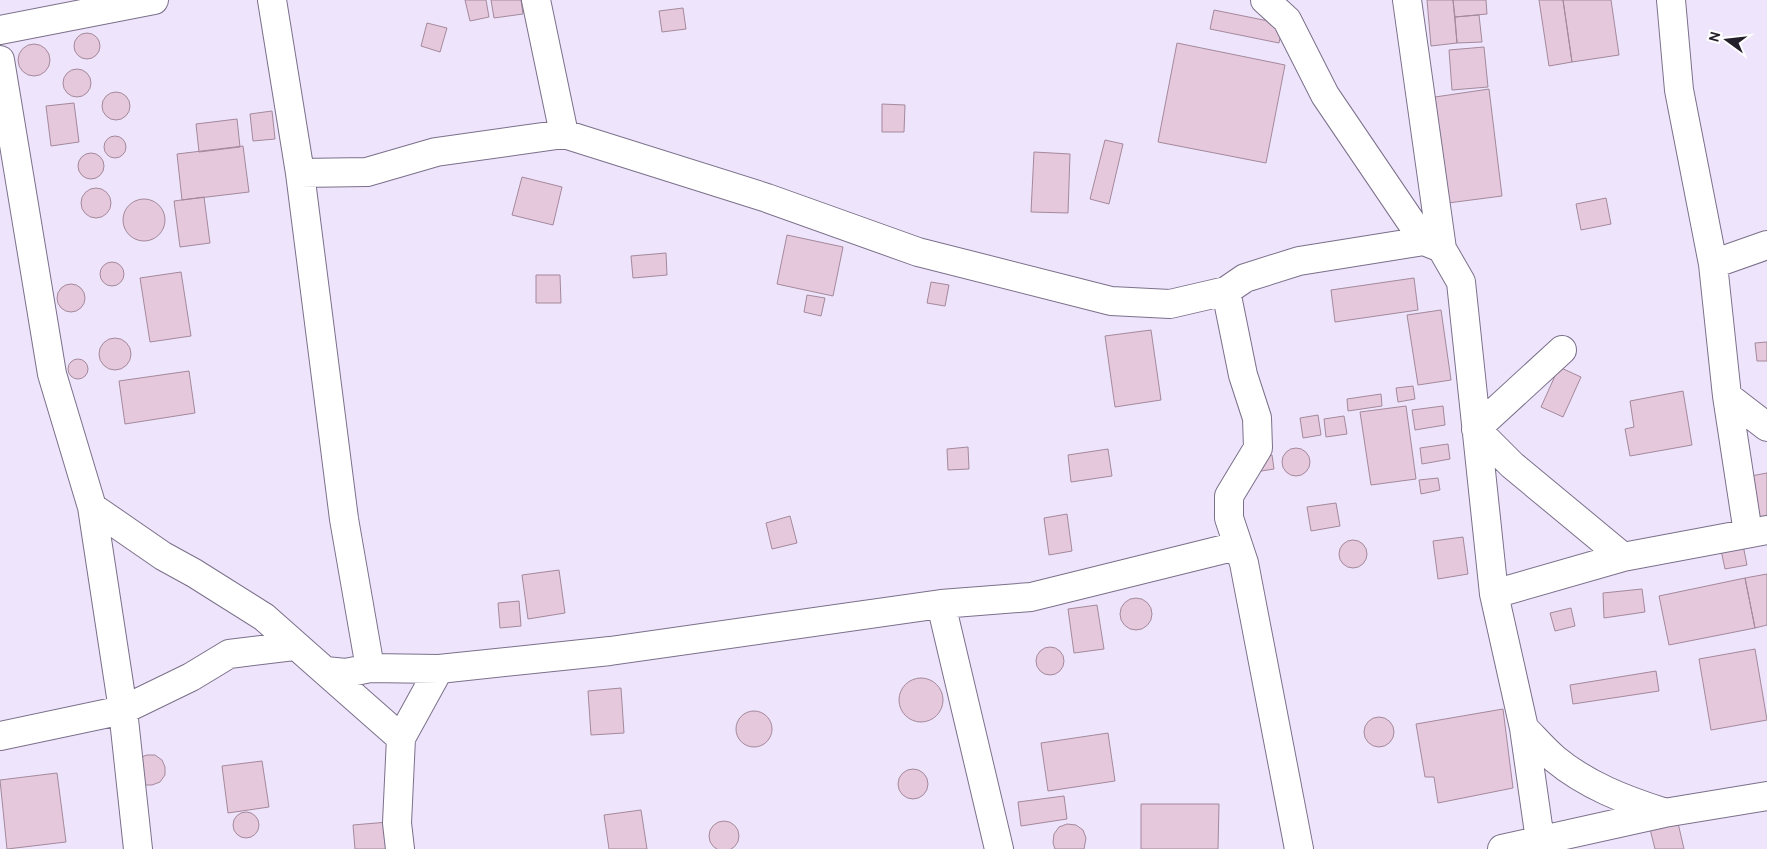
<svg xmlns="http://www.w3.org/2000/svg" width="1767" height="849" viewBox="0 0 1767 849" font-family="Cabin,sans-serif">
<rect width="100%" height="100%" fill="#eee4fc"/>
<path fill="#e5c8dc" stroke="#a4899c" d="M 465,0 L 486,0 L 489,17 L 470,21 Z
M 491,0 L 521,0 L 523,14 L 494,18 Z
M 1427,0 L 1453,0 L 1457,43 L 1431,46 Z
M 1453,0 L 1486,0 L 1487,14 L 1455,17 Z
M 1539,0 L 1563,0 L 1572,62 L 1549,66 Z
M 1563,0 L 1611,0 L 1619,55 L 1572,62 Z
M 683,8 L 686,29 L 662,32 L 659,11 Z
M 1214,10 L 1283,24 L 1279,43 L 1210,29 Z
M 1479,15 L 1482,42 L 1457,43 L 1455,17 Z
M 427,23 L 447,28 L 440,52 L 421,46 Z
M74 46a13 13 0 1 1 26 0a13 13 0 1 1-26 0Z
M 1177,43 L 1285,65 L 1266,163 L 1158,142 Z
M18 60a16 16 0 1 1 32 0a16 16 0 1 1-32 0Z
M 1484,47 L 1488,87 L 1452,90 L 1449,50 Z
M63 83a14 14 0 1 1 28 0a14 14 0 1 1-28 0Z
M 1489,89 L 1502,196 L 1448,203 L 1435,97 Z
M102 106a14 14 0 1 1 28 0a14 14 0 1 1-28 0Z
M 74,103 L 79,142 L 51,146 L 46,106 Z
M 882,104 L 905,105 L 904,132 L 882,132 Z
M 272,111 L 275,139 L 253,141 L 250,114 Z
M 237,119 L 240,147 L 199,152 L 196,124 Z
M104 147a11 11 0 1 1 22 0a11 11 0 1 1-22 0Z
M 1105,140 L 1123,144 L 1109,204 L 1090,199 Z
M 243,146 L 249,192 L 182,200 L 177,154 Z
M 1034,152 L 1070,154 L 1068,213 L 1031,212 Z
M78 166a13 13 0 1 1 26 0a13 13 0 1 1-26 0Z
M 522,177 L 562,187 L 553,225 L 512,215 Z
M81 203a15 15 0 1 1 30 0a15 15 0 1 1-30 0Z
M 204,197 L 210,243 L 180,247 L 174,201 Z
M 1606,198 L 1611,224 L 1581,230 L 1576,204 Z
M123 220a21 21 0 1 1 42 0a21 21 0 1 1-42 0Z
M 787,235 L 843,247 L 833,296 L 777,284 Z
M 666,253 L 667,275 L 633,278 L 631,256 Z
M100 274a12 12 0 1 1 24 0a12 12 0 1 1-24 0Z
M 181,272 L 191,336 L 150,342 L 140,278 Z
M 536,275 L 560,275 L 561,303 L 536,303 Z
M 1414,278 L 1418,310 L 1335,322 L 1331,290 Z
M 931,282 L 949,285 L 945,306 L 927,303 Z
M57 298a14 14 0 1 1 28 0a14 14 0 1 1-28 0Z
M 807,295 L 825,298 L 821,316 L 804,312 Z
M 1441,310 L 1451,380 L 1418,385 L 1407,315 Z
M 1151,330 L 1161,400 L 1115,407 L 1105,336 Z
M99 354a16 16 0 1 1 32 0a16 16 0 1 1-32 0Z
M 1767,342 L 1767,361 L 1757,361 L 1755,343 Z
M68 369a10 10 0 1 1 20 0a10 10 0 1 1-20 0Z
M 1559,367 L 1581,377 L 1563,417 L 1541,407 Z
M 189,371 L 195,413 L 125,424 L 119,381 Z
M 1413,386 L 1415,399 L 1398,402 L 1396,388 Z
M 1683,391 L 1692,445 L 1630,456 L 1625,429 L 1634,427 L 1630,401 Z
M 1381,394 L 1382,406 L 1348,411 L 1347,399 Z
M 1406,406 L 1416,479 L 1371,485 L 1360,412 Z
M 1443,406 L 1445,425 L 1415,430 L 1412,410 Z
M 1318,415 L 1321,435 L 1303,438 L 1300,418 Z
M 1344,416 L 1347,434 L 1326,437 L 1324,419 Z
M 1448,444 L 1450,459 L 1422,464 L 1420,448 Z
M 968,447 L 969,469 L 948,470 L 947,449 Z
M1282 462a14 14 0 1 1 28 0a14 14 0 1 1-28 0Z
M 1108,449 L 1112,476 L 1071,482 L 1068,455 Z
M 1272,455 L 1274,469 L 1255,472 L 1253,459 Z
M 1767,473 L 1767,518 L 1759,520 L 1751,476 Z
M 1438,478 L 1440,490 L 1421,494 L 1419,480 Z
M 1336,503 L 1340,526 L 1311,531 L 1307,507 Z
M 1067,514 L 1072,551 L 1049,555 L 1044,518 Z
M 790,516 L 797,543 L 772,549 L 766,523 Z
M 1463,537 L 1468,574 L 1438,579 L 1433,541 Z
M1339 554a14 14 0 1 1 28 0a14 14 0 1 1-28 0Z
M 1743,545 L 1747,565 L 1725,569 L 1721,550 Z
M 559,570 L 565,613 L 528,619 L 522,575 Z
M 1767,574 L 1767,625 L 1755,628 L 1745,578 Z
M 1745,578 L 1755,628 L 1669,645 L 1659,596 Z
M 1642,589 L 1645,612 L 1604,618 L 1603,593 Z
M1120 614a16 16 0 1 1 32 0a16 16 0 1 1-32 0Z
M 519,601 L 521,626 L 500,628 L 498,603 Z
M 1097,605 L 1104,649 L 1074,653 L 1068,609 Z
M 1571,608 L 1575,626 L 1555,631 L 1550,613 Z
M1036 661a14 14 0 1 1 28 0a14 14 0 1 1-28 0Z
M 1755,649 L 1767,720 L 1711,730 L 1699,659 Z
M 1656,671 L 1659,691 L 1573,704 L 1570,685 Z
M899 700a22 22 0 1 1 44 0a22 22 0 1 1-44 0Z
M 621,688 L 624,733 L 591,735 L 588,691 Z
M 1503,709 L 1513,788 L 1438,803 L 1434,777 L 1425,777 L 1416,724 Z
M736 729a18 18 0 1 1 36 0a18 18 0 1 1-36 0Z
M1364 732a15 15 0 1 1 30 0a15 15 0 1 1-30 0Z
M 1108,733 L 1115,781 L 1048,791 L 1041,743 Z
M 147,755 L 155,755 L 162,760 L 165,767 L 165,775 L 160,782 L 152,785 L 145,785 L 139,758 Z
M 262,761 L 269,807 L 228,813 L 222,766 Z
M898 784a15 15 0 1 1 30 0a15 15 0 1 1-30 0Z
M 57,773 L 66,842 L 7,849 L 0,780 Z
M 1064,796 L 1067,819 L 1021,826 L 1018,802 Z
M 1141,804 L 1219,804 L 1218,849 L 1141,849 Z
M 641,810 L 647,849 L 609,849 L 604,815 Z
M233 825a13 13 0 1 1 26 0a13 13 0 1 1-26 0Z
M709 836a15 15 0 1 1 30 0a15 15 0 1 1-30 0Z
M 388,822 L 390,849 L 355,849 L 353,825 Z
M 1678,823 L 1684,849 L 1655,849 L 1650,829 Z
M 1067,824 L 1076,825 L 1083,830 L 1086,838 L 1084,849 L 1055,849 L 1053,843 L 1054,834 L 1059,827 Z"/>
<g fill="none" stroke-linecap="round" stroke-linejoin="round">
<defs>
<path id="minor" d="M 272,0 L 300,173 L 344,519 L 370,668
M 536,0 L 564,134
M 1265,0 L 1287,20 L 1325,95 L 1424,241 L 1439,247
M 1407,0 L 1442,249 L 1461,282 L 1494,594 L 1524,728 L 1540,840
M 1671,0 L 1679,90 L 1713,264
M 0,30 L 154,0
M 0,60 L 52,374 L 92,507 L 123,710 L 138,849
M 300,173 L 367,172 L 436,152 L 564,134 L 767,198 L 918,252 L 1111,301 L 1170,304 L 1226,291 L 1245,278 L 1299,261 L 1424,241
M 1226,291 L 1243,375 L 1257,418 L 1258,448 L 1229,496 L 1229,518 L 1244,563 L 1299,849
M 1562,350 L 1476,429 L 1512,465 L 1623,557
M 1727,396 L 1767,427
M 92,507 L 163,556 L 194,573 L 264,617 L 325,671 L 346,673 L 370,668 L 439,669 L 610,651 L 941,604
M 1748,533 L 1727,396 L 1713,264 L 1767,245
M 1494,594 L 1623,557 L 1767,530
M 325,671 L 401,738
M 1524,728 C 1534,738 1544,750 1555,759 C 1586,785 1625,800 1663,812
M 0,736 L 123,710 L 191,677 L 229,654 L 294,646
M 400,849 L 397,823 L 401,738 L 439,669
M 999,849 L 941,604 L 1031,597 L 1237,546
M 1502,849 L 1664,813 L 1767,796"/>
</defs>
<use href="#minor" stroke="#7b708a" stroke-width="30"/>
<use href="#minor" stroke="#fff" stroke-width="28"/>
</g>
<g transform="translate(1727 40) rotate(285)" stroke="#ffffff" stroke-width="4" paint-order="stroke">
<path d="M0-4L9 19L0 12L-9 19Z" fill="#231f2a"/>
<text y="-8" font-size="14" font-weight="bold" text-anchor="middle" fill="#231f2a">N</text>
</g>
</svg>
